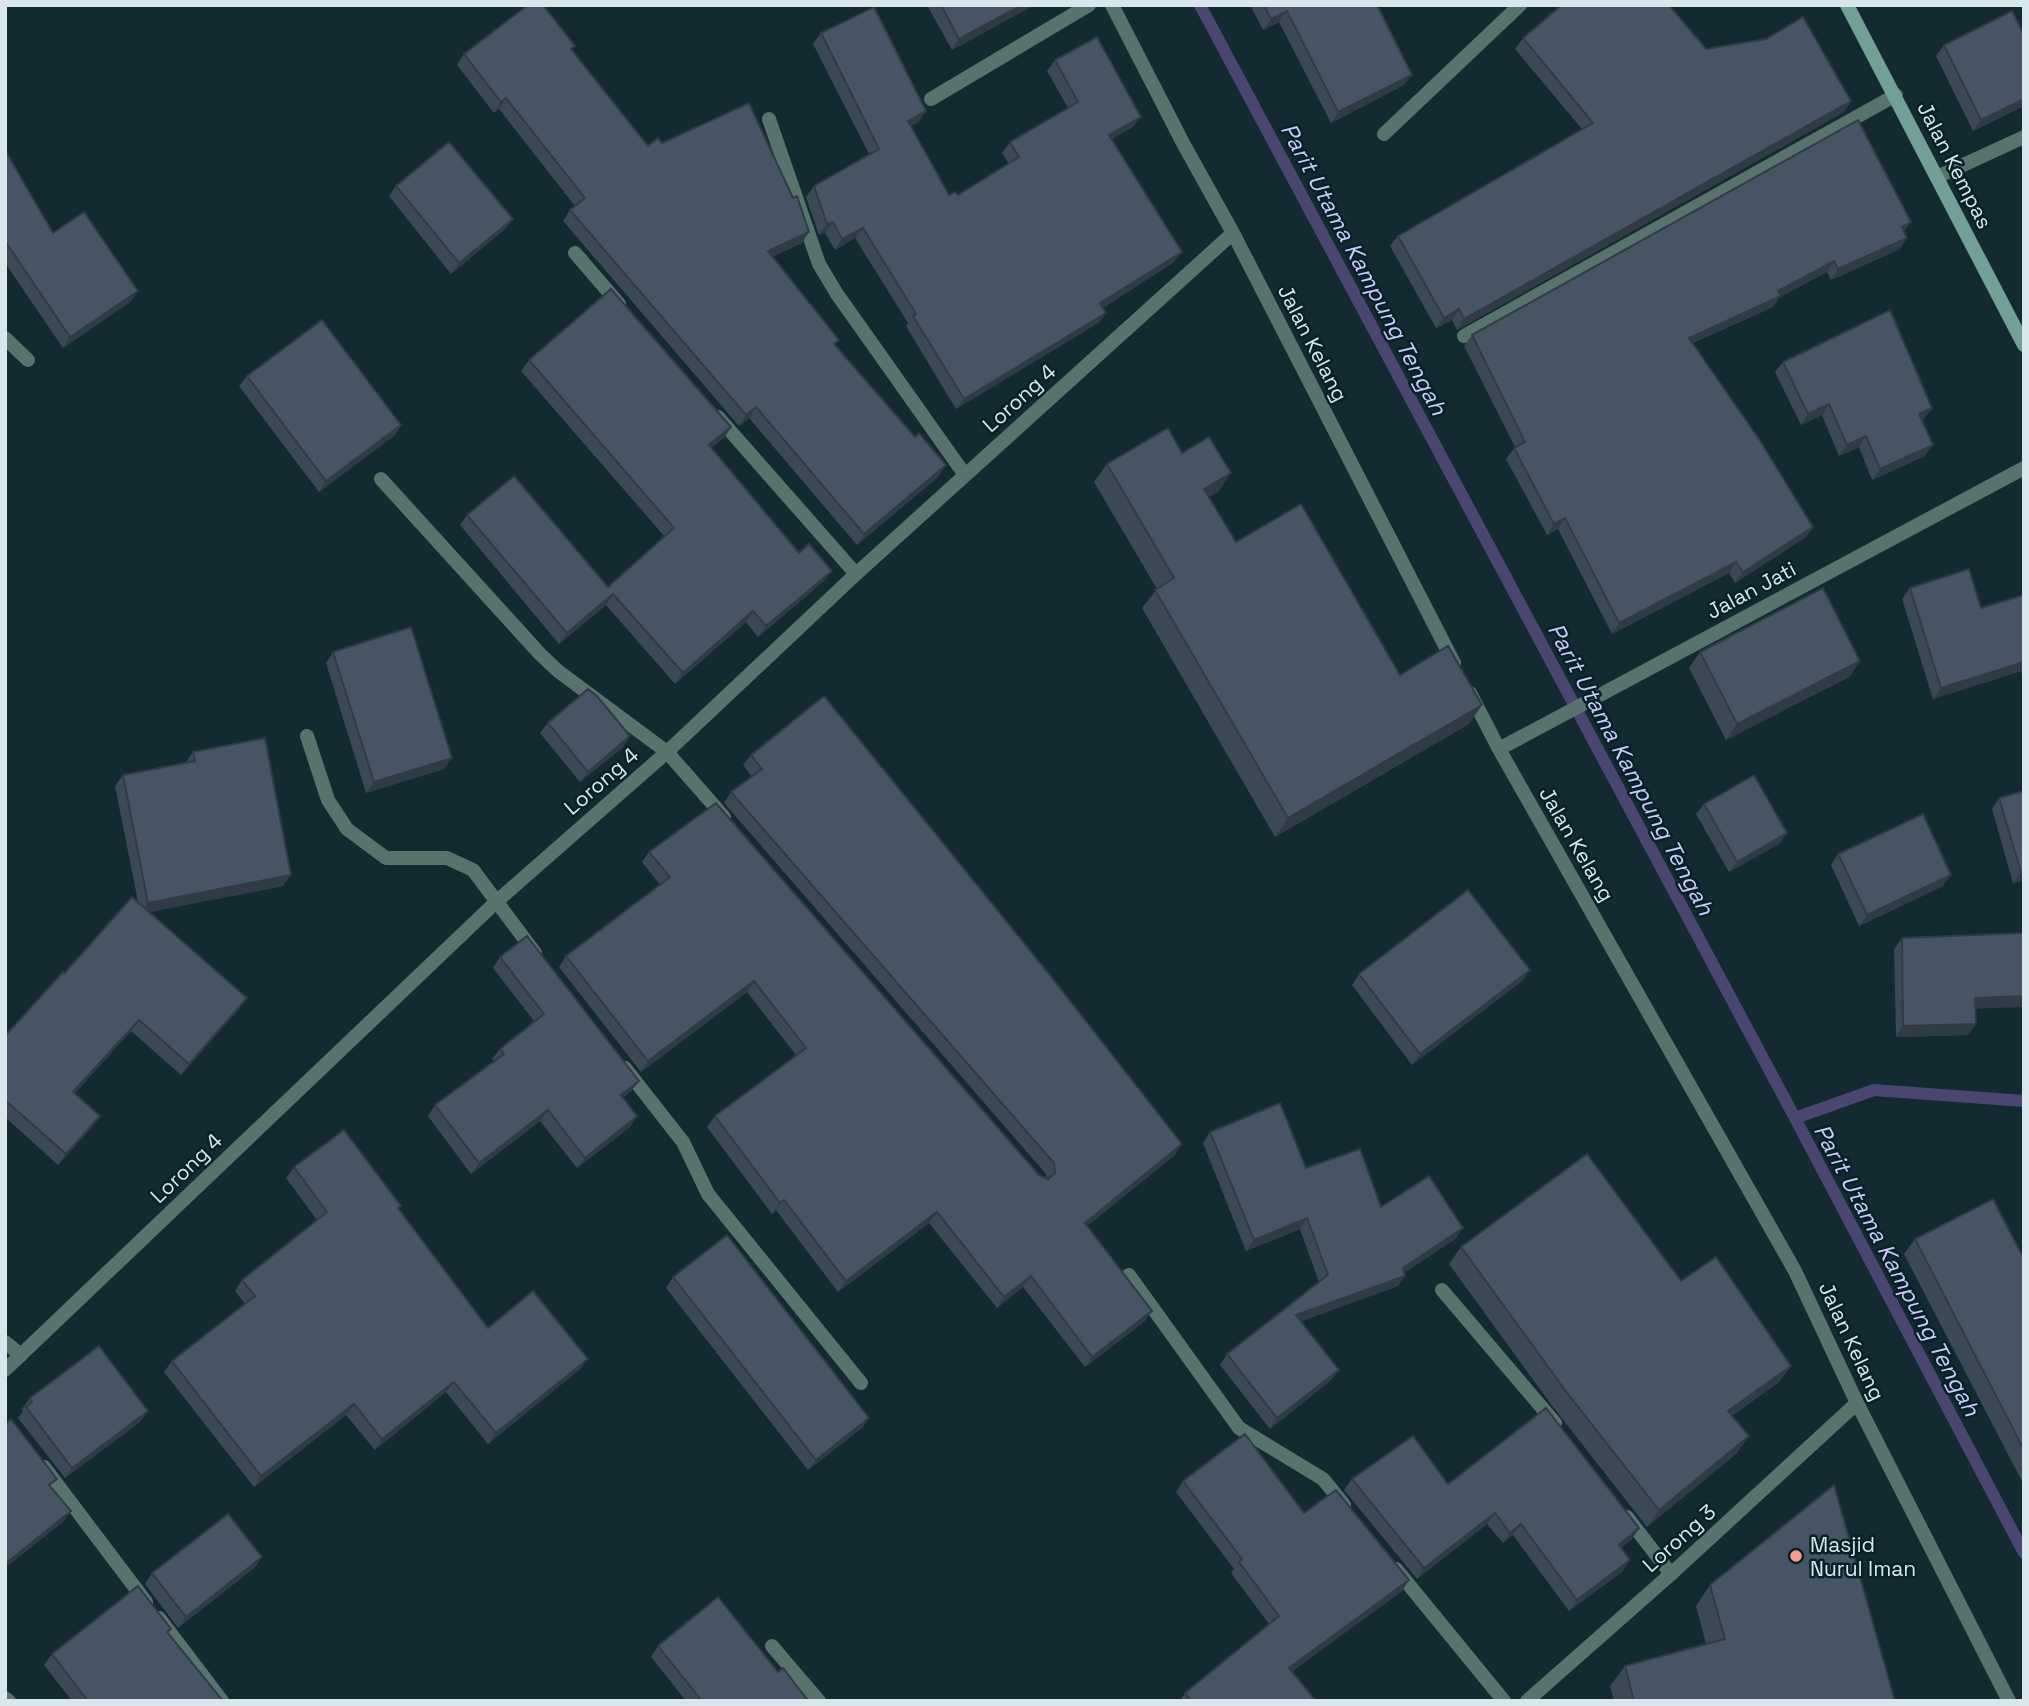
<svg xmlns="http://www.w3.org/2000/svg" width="2029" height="1706" viewBox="0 0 2029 1706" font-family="'Space Grotesk',sans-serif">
<rect width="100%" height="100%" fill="#132a31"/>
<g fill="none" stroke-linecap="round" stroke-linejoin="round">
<path stroke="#4a4672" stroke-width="12" d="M 1200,5 L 1795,1118 L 2024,1553
M 1795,1118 L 1874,1090 L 2024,1101"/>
<path stroke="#58736e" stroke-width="14" d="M 1937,177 L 2024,137
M 575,253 L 619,304
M 1464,336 L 1896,95
M 5,338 L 28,360
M 718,417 L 856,574
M 307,736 L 328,800 L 347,829 L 386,858 L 447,858 L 473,870 L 535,953
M 667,752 L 724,817
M 625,1068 L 683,1142 L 708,1194 L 861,1383
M 1129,1275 L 1239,1428 L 1323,1479 L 1344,1505
M 1442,1290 L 1555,1423
M 5,1342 L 21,1355
M 44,1467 L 146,1602
M 1627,1517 L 1671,1574
M 1396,1569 L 1504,1701
M 159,1618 L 222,1701
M 772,1646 L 819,1701
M 5,1698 L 9,1701"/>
<path stroke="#58736e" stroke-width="14" d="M 1112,5 L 1184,145 L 1233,233 L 1454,663
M 931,99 L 1089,5
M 769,119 L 819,264 L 837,294 L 965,475
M 1384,134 L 1520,5
M 381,479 L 540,654 L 558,671 L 667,752
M 1470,693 L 1499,749 L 1795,1271 L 1857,1403 L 2009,1701
M 1499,749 L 2024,468
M 5,1370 L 496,902 L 667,752 L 856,574 L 1233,233
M 1527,1701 L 1671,1574 L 1857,1403"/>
<path stroke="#729f97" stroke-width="14" d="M 1847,5 L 2024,345"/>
</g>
<path fill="#3c4856" d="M 927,5 L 1034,5 L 952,50 Z
M 1250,5 L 1377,5 L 1404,85 L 1331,123 L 1279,22 L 1263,30 Z
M 821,33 L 919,122 L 911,126 L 949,195 L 958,195 L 1009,164 L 1002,153 L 1010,142 L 1068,108 L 1047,71 L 1055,60 L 1133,127 L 1112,139 L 1182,252 L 1174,262 L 1103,308 L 1106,313 L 1098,323 L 956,409 L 906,326 L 908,323 L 855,238 L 835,250 L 825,233 L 819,235 L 806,197 L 814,186 L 869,154 L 813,44 Z
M 1523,38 L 1706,49 L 1851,101 L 1844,112 L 1457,330 L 1452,320 L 1436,328 L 1390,246 L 1398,236 L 1582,129 L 1515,49 Z
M 1944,45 L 2024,106 L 1973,131 L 1936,56 Z
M 575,46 L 572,50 L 648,146 L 662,143 L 802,243 L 772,257 L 839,340 L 835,345 L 939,476 L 857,545 L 749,418 L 739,426 L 563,221 L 570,210 L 575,206 L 499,109 L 494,113 L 457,65 L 464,54 Z
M 5,150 L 53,233 L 138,291 L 130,302 L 63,348 L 5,263 Z
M 396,186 L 505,229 L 451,274 L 389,196 Z
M 1911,222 L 1904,231 L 1900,249 L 1831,280 L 1827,272 L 1780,297 L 1773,307 L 1693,343 L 1813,527 L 1806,537 L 1735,583 L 1729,573 L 1612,634 L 1558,529 L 1547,535 L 1506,459 L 1515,447 L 1464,346 L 1472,335 Z
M 529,360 L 731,427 L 724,438 L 711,448 L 824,581 L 758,637 L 746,622 L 675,684 L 606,605 L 559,644 L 460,525 L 467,515 L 608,587 L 665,537 L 521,371 Z
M 1783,362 L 1932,408 L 1924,419 L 1922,420 L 1925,456 L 1872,480 L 1859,447 L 1839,456 L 1822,415 L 1801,425 L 1775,372 Z
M 247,376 L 401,425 L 394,436 L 319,492 L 239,386 Z
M 1182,453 L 1218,492 L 1208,497 L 1236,542 L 1400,675 L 1469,724 L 1275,837 L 1142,608 L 1157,589 L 1094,482 L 1107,464 Z
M 1910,588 L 1981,608 L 2024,595 L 2024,679 L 2021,671 L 1933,699 L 1902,599 Z
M 333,652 L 444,769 L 366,793 L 326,663 Z
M 1700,652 L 1860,661 L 1849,677 L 1726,740 L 1689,668 Z
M 548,723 L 630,736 L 623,747 L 580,782 L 540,733 Z
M 193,752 L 283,886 L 149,912 L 239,1009 L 181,1075 L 131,1031 L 75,1093 L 100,1116 L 92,1127 L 58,1165 L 5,1117 L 5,1036 L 64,974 L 138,902 L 115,786 L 123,775 L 186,762 Z
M 751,755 L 1175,1155 L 1087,1226 L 1145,1321 L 1085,1367 L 1023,1287 L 997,1308 L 929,1223 L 838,1292 L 776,1210 L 772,1214 L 707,1127 L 715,1116 L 796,1055 L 747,992 L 641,1072 L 559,967 L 566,956 L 660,885 L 642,862 L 649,852 L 1039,1175 L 1047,1178 L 1046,1174 L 724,803 L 731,792 L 752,777 L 743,765 Z
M 2024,791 L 2024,880 L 2013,883 L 1992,809 L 1999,798 Z
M 1704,804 L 1787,833 L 1779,844 L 1729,872 L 1696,814 Z
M 1838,854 L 1943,886 L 1859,926 L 1831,865 Z
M 1902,938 L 1975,1009 L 1976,1024 L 1968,1035 L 1896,1037 L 1894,949 Z
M 500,957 L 639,1081 L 631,1091 L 623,1098 L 637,1116 L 630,1127 L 577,1168 L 540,1121 L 471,1174 L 428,1116 L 435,1105 L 494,1061 L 492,1059 L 500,1049 L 534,1021 L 493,968 Z
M 1530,970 L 1522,981 L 1412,1065 L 1352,985 L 1359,974 Z
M 1210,1132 L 1306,1168 L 1381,1207 L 1463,1228 L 1455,1239 L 1404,1273 L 1405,1276 L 1398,1286 L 1301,1321 L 1339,1370 L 1331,1380 L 1270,1429 L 1220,1365 L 1227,1354 L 1319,1282 L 1300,1229 L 1246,1251 L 1203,1143 Z
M 294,1167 L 399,1209 L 488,1328 L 580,1369 L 488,1444 L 446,1392 L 375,1450 L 346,1415 L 254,1487 L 164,1372 L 172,1361 L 245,1304 L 235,1291 L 242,1280 L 317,1220 L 286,1178 Z
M 1915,1239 L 2024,1259 L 2024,1485 L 1904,1254 Z
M 1461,1247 L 1681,1281 L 1791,1366 L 1779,1382 L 1732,1416 L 1737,1453 L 1647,1527 L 1553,1407 L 1449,1264 Z
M 673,1277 L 869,1418 L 862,1428 L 808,1470 L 666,1288 Z
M 30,1398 L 148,1411 L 140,1422 L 65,1478 L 18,1418 L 23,1411 L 22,1409 Z
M 1352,1479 L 1448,1484 L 1639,1528 L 1632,1539 L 1621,1548 L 1623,1571 L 1569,1611 L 1513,1535 L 1503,1543 L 1487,1524 L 1417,1579 L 1344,1490 Z
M 1183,1481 L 1304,1513 L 1402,1591 L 1292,1671 L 1316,1701 L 1180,1701 L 1185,1693 L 1269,1624 L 1231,1573 L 1234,1569 L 1176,1492 Z
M 262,1557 L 254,1568 L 178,1628 L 145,1584 L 152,1573 Z
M 1710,1585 L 1895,1701 L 1614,1701 L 1610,1686 L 1625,1666 L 1706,1644 L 1696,1606 Z
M 171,1629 L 168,1633 L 223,1701 L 72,1701 L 44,1665 L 52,1654 Z
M 658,1646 L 778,1672 L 808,1701 L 686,1701 L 651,1657 Z"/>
<path fill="#313b46" d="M 1022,5 L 1034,5 L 952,50 L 959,39 Z
M 1287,11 L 1279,22 L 1263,30 L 1271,19 Z
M 1412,75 L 1404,85 L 1331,123 L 1338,112 Z
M 506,98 L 499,109 L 494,113 L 501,102 Z
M 2024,99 L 2024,106 L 1973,131 L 1981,120 Z
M 1851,101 L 1844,112 L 1457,330 L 1464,319 Z
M 926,111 L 919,122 L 900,131 L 908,121 Z
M 1141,117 L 1133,127 L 1101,145 L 1109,135 Z
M 513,219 L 505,229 L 451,274 L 459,263 Z
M 833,222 L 825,233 L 819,235 L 827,224 Z
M 1911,222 L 1903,233 L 1902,227 Z
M 863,228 L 855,238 L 835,250 L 842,239 Z
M 809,232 L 802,243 L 760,262 L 768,251 Z
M 1907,238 L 1900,249 L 1831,280 L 1838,269 Z
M 1182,252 L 1174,262 L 1093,314 L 1100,303 Z
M 1834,261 L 1827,272 L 1780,297 L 1773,307 L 1682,348 L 1689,338 Z
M 138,291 L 130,302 L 63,348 L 70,337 Z
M 1459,309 L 1452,320 L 1436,328 L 1444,318 Z
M 1106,313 L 1098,323 L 956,409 L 964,399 Z
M 1829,404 L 1822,415 L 1801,425 L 1808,414 Z
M 756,407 L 749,418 L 739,426 L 746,415 Z
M 1932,408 L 1924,419 L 1912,424 L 1919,414 Z
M 401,425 L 394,436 L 319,492 L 326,481 Z
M 731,427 L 724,438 L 701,456 L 709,445 Z
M 1866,436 L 1859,447 L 1839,456 L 1847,445 Z
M 1933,445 L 1925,456 L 1872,480 L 1880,469 Z
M 946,465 L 939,476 L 857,545 L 864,534 Z
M 1231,473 L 1218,492 L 1191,508 L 1204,489 Z
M 1565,518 L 1558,529 L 1547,535 L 1554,524 Z
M 1813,527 L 1806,537 L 1735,583 L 1743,572 Z
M 1736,562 L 1729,573 L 1612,634 L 1619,623 Z
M 832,571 L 824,581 L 758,637 L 766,626 Z
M 613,594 L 606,605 L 559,644 L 567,633 Z
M 753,611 L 746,622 L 675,684 L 683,673 Z
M 1860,661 L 1849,677 L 1726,740 L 1737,724 Z
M 2024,662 L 2024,667 L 2021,671 L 1933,699 L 1941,688 Z
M 1482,705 L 1469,724 L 1275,837 L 1288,818 Z
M 630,736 L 623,747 L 580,782 L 588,772 Z
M 452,758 L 444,769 L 366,793 L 374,782 Z
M 1787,833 L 1779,844 L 1729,872 L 1737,862 Z
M 2021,872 L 2024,872 L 2024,880 L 2013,883 Z
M 291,875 L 283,886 L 140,914 L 148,903 Z
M 1951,875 L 1943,886 L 1859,926 L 1867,915 Z
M 1530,970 L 1522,981 L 1412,1065 L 1420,1054 Z
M 754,981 L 747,992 L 641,1072 L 648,1061 Z
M 2024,996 L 2024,1007 L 1967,1009 L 1975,998 Z
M 247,998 L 239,1009 L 181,1075 L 189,1064 Z
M 139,1020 L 131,1031 L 66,1103 L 73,1092 Z
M 1976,1024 L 1968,1035 L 1896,1037 L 1903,1026 Z
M 639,1081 L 631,1091 L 613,1106 L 621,1095 Z
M 548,1110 L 540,1121 L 471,1174 L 479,1163 Z
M 100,1116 L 92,1127 L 58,1165 L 66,1154 Z
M 637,1116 L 630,1127 L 577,1168 L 585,1158 Z
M 1182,1144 L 1175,1155 L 1077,1234 L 1085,1223 Z
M 784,1200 L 776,1210 L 772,1214 L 780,1203 Z
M 937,1212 L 929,1223 L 838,1292 L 846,1281 Z
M 1307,1218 L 1300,1229 L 1246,1251 L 1254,1240 Z
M 1463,1228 L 1455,1239 L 1395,1279 L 1403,1268 Z
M 1031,1276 L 1023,1287 L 997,1308 L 1004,1297 Z
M 1405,1276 L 1398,1286 L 1289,1326 L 1296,1315 Z
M 1152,1311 L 1145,1321 L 1085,1367 L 1092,1357 Z
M 588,1359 L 580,1369 L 488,1444 L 496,1433 Z
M 1791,1366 L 1779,1382 L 1716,1427 L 1728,1411 Z
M 1339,1370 L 1331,1380 L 1270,1429 L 1277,1418 Z
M 454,1382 L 446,1392 L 375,1450 L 382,1439 Z
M 354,1404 L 346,1415 L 254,1487 L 261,1476 Z
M 148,1411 L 140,1422 L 65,1478 L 72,1468 Z
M 869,1418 L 862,1428 L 808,1470 L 816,1460 Z
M 1749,1436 L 1737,1453 L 1647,1527 L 1659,1510 Z
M 71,1511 L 63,1522 L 5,1568 L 5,1564 Z
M 1495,1513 L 1487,1524 L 1417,1579 L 1424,1568 Z
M 1521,1524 L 1513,1535 L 1503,1543 L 1510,1533 Z
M 1639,1528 L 1632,1539 L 1611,1556 L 1619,1545 Z
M 262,1557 L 254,1568 L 178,1628 L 186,1617 Z
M 1630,1560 L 1623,1571 L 1569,1611 L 1577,1600 Z
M 1409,1580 L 1402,1591 L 1282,1679 L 1289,1668 Z"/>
<path fill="#465464" stroke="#313b46" stroke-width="2" d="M 528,5 L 543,5 L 575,46 L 571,49 L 648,146 L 658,138 L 662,143 L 749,103 L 793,198 L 797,196 L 809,232 L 768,251 L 839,340 L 834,344 L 915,437 L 919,433 L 946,465 L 864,534 L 756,407 L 746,415 L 570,210 L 585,198 L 506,98 L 501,102 L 464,54 Z
M 941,5 L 1022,5 L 959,39 Z
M 1264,5 L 1377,5 L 1412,75 L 1338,112 L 1287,11 L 1271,19 Z
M 1562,5 L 1669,5 L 1706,49 L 1766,39 L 1803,17 L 1851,101 L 1464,319 L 1459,309 L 1444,318 L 1398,236 L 1593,123 L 1523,38 Z
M 874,7 L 926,111 L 908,121 L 949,195 L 955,192 L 958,195 L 1019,157 L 1010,142 L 1078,102 L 1055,60 L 1097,37 L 1141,117 L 1109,135 L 1182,252 L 1100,303 L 1106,313 L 964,399 L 913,316 L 916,314 L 863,228 L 842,239 L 833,222 L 827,224 L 814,186 L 879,149 L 821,33 Z
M 2012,11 L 2024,35 L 2024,99 L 1981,120 L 1944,45 Z
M 1858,120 L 1911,222 L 1902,227 L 1907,238 L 1838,269 L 1834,261 L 1778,291 L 1781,296 L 1689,338 L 1759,439 L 1813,527 L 1743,572 L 1736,562 L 1619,623 L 1565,518 L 1554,524 L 1514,448 L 1525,442 L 1472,335 Z
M 449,142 L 513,219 L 459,263 L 396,186 Z
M 5,150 L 53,233 L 84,212 L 138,291 L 70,337 L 5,241 Z
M 611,289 L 731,427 L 709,445 L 799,553 L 809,544 L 832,571 L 766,626 L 753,611 L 683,673 L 613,594 L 567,633 L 467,515 L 514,476 L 608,587 L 674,528 L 529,360 Z
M 1890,310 L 1932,408 L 1919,414 L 1933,445 L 1880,469 L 1866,436 L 1847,445 L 1829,404 L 1808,414 L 1783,362 Z
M 322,320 L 401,425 L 326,481 L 247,376 Z
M 1168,428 L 1182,453 L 1209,437 L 1231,473 L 1204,489 L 1236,542 L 1301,504 L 1400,675 L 1448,646 L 1482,705 L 1288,818 L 1155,590 L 1174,578 L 1107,464 Z
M 1969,569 L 1981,608 L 2024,595 L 2024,662 L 1941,688 L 1910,588 Z
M 1823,588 L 1860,661 L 1737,724 L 1700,652 Z
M 411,627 L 452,758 L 374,782 L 333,652 Z
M 588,689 L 597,696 L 630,736 L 588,772 L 548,723 Z
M 824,696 L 1049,974 L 1182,1144 L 1085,1223 L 1152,1311 L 1092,1357 L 1031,1276 L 1004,1297 L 937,1212 L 846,1281 L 784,1200 L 780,1203 L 715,1116 L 806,1048 L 754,981 L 648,1061 L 566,956 L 670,877 L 649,852 L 716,803 L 1039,1175 L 1048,1179 L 1055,1173 L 1054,1163 L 731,792 L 762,769 L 751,755 Z
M 265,738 L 291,875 L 148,903 L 123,775 L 195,761 L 193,752 Z
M 1754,775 L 1787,833 L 1737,862 L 1704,804 Z
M 2024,791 L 2024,872 L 2021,872 L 1999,798 Z
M 1923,814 L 1951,875 L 1867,915 L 1838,854 Z
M 1468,890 L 1530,970 L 1420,1054 L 1359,974 Z
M 132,897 L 247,998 L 189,1064 L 139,1020 L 73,1092 L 100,1116 L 66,1154 L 5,1100 L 5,1036 L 63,972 L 64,974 Z
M 2024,933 L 2024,996 L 1975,998 L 1976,1024 L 1903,1026 L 1902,938 Z
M 527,936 L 639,1081 L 621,1095 L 637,1116 L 585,1158 L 548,1110 L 479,1163 L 435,1105 L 504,1054 L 500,1049 L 544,1014 L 500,957 Z
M 1280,1103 L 1306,1168 L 1360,1149 L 1381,1207 L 1429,1176 L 1463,1228 L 1403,1268 L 1405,1276 L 1296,1315 L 1339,1370 L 1277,1418 L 1227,1354 L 1328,1275 L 1307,1218 L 1254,1240 L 1210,1132 Z
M 344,1130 L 401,1206 L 398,1208 L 488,1328 L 533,1291 L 588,1359 L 496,1433 L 454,1382 L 382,1439 L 354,1404 L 261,1476 L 172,1361 L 255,1296 L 242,1280 L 327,1212 L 294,1167 Z
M 1587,1154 L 1681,1281 L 1716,1257 L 1791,1366 L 1728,1411 L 1749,1436 L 1659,1510 L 1565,1390 L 1461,1247 Z
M 1993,1199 L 2024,1259 L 2024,1450 L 1915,1239 Z
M 727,1235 L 869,1418 L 816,1460 L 673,1277 Z
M 99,1346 L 148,1411 L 72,1468 L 26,1407 L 32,1402 L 30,1398 Z
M 1546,1408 L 1639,1528 L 1619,1545 L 1630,1560 L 1577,1600 L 1521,1524 L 1510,1533 L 1495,1513 L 1424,1568 L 1352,1479 L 1413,1436 L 1448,1484 Z
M 11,1419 L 57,1479 L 49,1485 L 71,1511 L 5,1564 L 5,1424 Z
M 1245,1434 L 1304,1513 L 1336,1490 L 1409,1580 L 1289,1668 L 1316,1701 L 1191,1701 L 1185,1693 L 1279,1616 L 1239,1562 L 1242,1559 L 1183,1481 Z
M 1834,1485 L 1895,1701 L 1634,1701 L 1625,1666 L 1725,1639 L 1710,1585 Z
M 228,1514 L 262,1557 L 186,1617 L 152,1573 Z
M 138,1586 L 171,1629 L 167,1632 L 223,1701 L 88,1701 L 52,1654 Z
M 718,1597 L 778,1672 L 783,1668 L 808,1701 L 702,1701 L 658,1646 Z"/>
<circle fill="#f49d8c" stroke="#082027" stroke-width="2.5" cx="1796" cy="1556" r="7"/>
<g text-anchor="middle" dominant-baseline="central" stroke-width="5" stroke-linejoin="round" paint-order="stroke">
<g font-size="21" fill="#d9e6eb" stroke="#082027">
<text transform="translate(1955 165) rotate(63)">Jalan Kempas</text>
<text transform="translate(1313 343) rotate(63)">Jalan Kelang</text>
<text transform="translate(1019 398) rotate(-42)">Lorong 4</text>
<text transform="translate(1751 590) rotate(-28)">Jalan Jati</text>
<text transform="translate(601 781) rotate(-41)">Lorong 4</text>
<text transform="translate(1577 844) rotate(60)">Jalan Kelang</text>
<text transform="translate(186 1168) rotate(-44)">Lorong 4</text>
<text transform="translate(1852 1341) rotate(65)">Jalan Kelang</text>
<text transform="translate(1679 1538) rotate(-42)">Lorong 3</text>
</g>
<g font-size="21" fill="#d9e6eb" stroke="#082027" text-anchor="start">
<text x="1810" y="1544">Masjid<tspan x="1810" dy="24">Nurul Iman</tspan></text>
</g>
<g font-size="23" font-style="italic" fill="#cdcbf8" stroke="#082027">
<text transform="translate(1364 269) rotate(62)">Parit Utama Kampung Tengah</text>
<text transform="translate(1631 769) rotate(62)">Parit Utama Kampung Tengah</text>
<text transform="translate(1897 1270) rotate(62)">Parit Utama Kampung Tengah</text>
</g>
</g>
<rect width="2029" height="1706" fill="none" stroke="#d9e6eb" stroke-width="14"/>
</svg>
